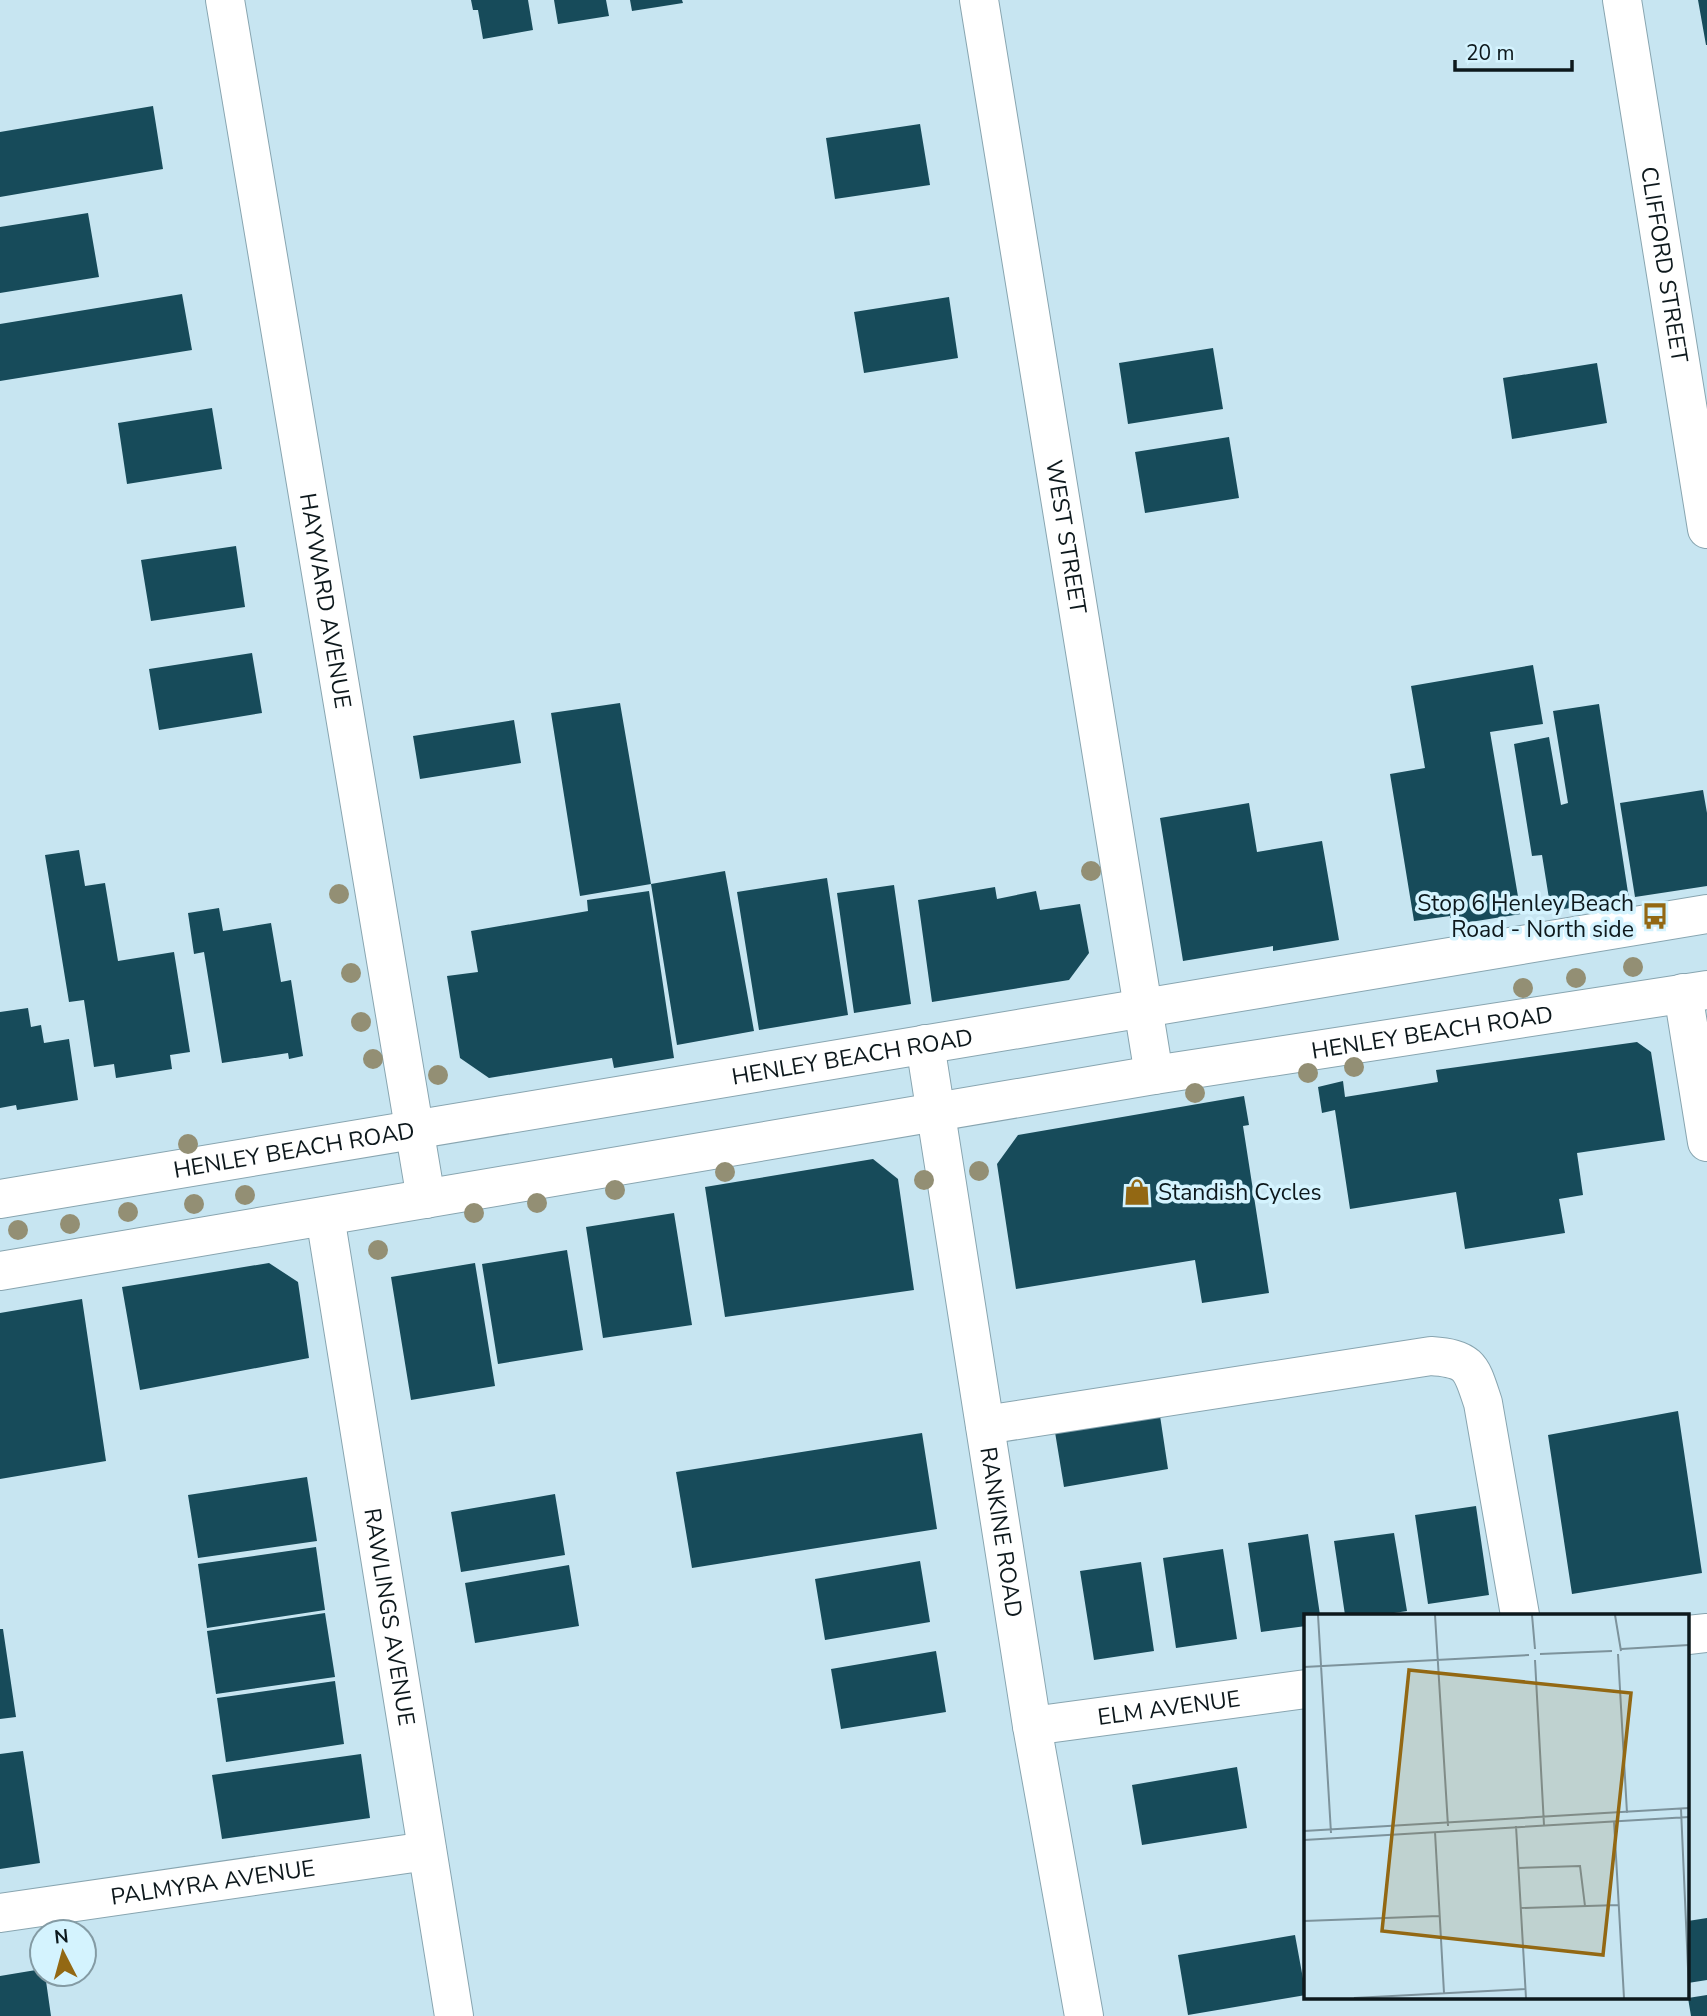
<svg xmlns="http://www.w3.org/2000/svg" width="1707" height="2016" viewBox="0 0 1707 2016" font-family="'Nunito Sans',sans-serif">
<rect width="100%" height="100%" fill="#c7e5f1"/>
<path fill="#174b5a" d="M 471,0 L 528,0 L 533,30 L 483,39 L 478,10 L 473,10 Z
M 554,0 L 606,0 L 609,16 L 558,24 Z
M 630,0 L 682,0 L 683,3 L 632,11 Z
M 1698,0 L 1707,0 L 1707,45 L 1706,45 Z
M 153,106 L 163,169 L 0,197 L 0,132 Z
M 920,124 L 930,185 L 835,199 L 826,138 Z
M 88,213 L 99,277 L 0,293 L 0,227 Z
M 182,294 L 192,350 L 0,381 L 0,324 Z
M 949,297 L 958,358 L 864,373 L 854,312 Z
M 1213,348 L 1223,409 L 1128,424 L 1119,363 Z
M 1597,363 L 1607,423 L 1512,439 L 1503,378 Z
M 212,408 L 222,469 L 127,484 L 118,423 Z
M 1229,437 L 1239,498 L 1145,513 L 1135,452 Z
M 236,546 L 245,607 L 151,621 L 141,560 Z
M 252,653 L 262,713 L 159,730 L 149,669 Z
M 1533,665 L 1543,724 L 1490,732 L 1521,914 L 1451,925 L 1450,916 L 1414,921 L 1390,774 L 1425,768 L 1411,686 Z
M 620,703 L 651,884 L 580,896 L 551,713 Z
M 1599,704 L 1629,899 L 1551,911 L 1542,855 L 1532,856 L 1514,744 L 1549,737 L 1561,805 L 1568,803 L 1553,711 Z
M 514,720 L 521,763 L 420,779 L 413,736 Z
M 1703,790 L 1707,813 L 1707,886 L 1635,897 L 1620,803 Z
M 1249,803 L 1257,852 L 1322,841 L 1339,940 L 1273,951 L 1273,946 L 1183,961 L 1160,818 Z
M 79,850 L 85,886 L 105,883 L 118,961 L 174,952 L 190,1052 L 170,1055 L 172,1069 L 116,1078 L 114,1064 L 94,1067 L 84,1000 L 69,1002 L 45,855 Z
M 725,871 L 754,1031 L 677,1045 L 651,884 Z
M 827,878 L 848,1015 L 759,1030 L 737,892 Z
M 894,885 L 911,1004 L 854,1013 L 837,893 Z
M 995,887 L 997,899 L 1036,891 L 1040,910 L 1080,904 L 1089,953 L 1069,980 L 932,1002 L 918,900 Z
M 649,891 L 674,1058 L 614,1068 L 612,1058 L 489,1078 L 460,1058 L 447,976 L 478,972 L 471,931 L 588,911 L 587,900 Z
M 219,908 L 223,931 L 271,923 L 281,982 L 291,980 L 303,1056 L 289,1059 L 288,1053 L 222,1063 L 204,952 L 194,954 L 188,913 Z
M 28,1008 L 31,1027 L 41,1025 L 44,1043 L 69,1039 L 78,1100 L 17,1110 L 16,1105 L 0,1108 L 0,1012 Z
M 1637,1042 L 1651,1052 L 1665,1140 L 1577,1153 L 1583,1195 L 1559,1199 L 1565,1233 L 1465,1249 L 1456,1192 L 1350,1209 L 1335,1110 L 1322,1113 L 1318,1087 L 1343,1081 L 1345,1097 L 1438,1082 L 1436,1070 Z
M 1244,1096 L 1249,1125 L 1243,1126 L 1269,1293 L 1202,1303 L 1195,1260 L 1016,1289 L 997,1164 L 1018,1135 Z
M 873,1159 L 898,1179 L 914,1290 L 725,1317 L 705,1187 Z
M 674,1213 L 692,1325 L 603,1338 L 586,1227 Z
M 567,1250 L 583,1350 L 498,1364 L 482,1264 Z
M 269,1263 L 298,1282 L 309,1358 L 140,1390 L 122,1287 Z
M 475,1263 L 495,1386 L 411,1400 L 391,1277 Z
M 82,1299 L 106,1461 L 0,1479 L 0,1313 Z
M 1159,1409 L 1168,1469 L 1064,1487 L 1054,1426 Z
M 1678,1411 L 1702,1573 L 1572,1594 L 1548,1435 Z
M 922,1433 L 937,1529 L 692,1568 L 676,1472 Z
M 307,1477 L 317,1541 L 198,1558 L 188,1495 Z
M 555,1494 L 565,1555 L 461,1572 L 451,1512 Z
M 1476,1506 L 1489,1595 L 1428,1604 L 1415,1515 Z
M 1394,1533 L 1407,1611 L 1381,1615 L 1345,1615 L 1334,1541 Z
M 1308,1534 L 1320,1615 L 1306,1615 L 1306,1626 L 1261,1632 L 1248,1543 Z
M 316,1547 L 325,1610 L 207,1628 L 198,1564 Z
M 1223,1549 L 1237,1639 L 1176,1648 L 1163,1558 Z
M 920,1561 L 930,1622 L 825,1640 L 815,1579 Z
M 1141,1562 L 1154,1651 L 1094,1660 L 1080,1571 Z
M 569,1565 L 579,1626 L 475,1643 L 465,1583 Z
M 325,1613 L 335,1677 L 216,1694 L 207,1631 Z
M 0,1629 L 3,1629 L 16,1717 L 0,1719 Z
M 936,1651 L 946,1712 L 841,1729 L 831,1669 Z
M 335,1681 L 344,1744 L 226,1762 L 217,1698 Z
M 23,1751 L 40,1863 L 0,1869 L 0,1754 Z
M 361,1754 L 370,1818 L 222,1839 L 212,1775 Z
M 1237,1767 L 1247,1828 L 1142,1845 L 1132,1785 Z
M 1707,1918 L 1707,1980 L 1688,1983 L 1688,1921 Z
M 1295,1935 L 1306,1995 L 1188,2015 L 1178,1955 Z
M 42,1969 L 42,1974 L 45,1974 L 51,2016 L 0,2016 L 0,1976 Z
M 1707,1995 L 1707,2016 L 1691,2016 L 1688,1998 Z"/>
<g fill="none" stroke-linecap="round" stroke-linejoin="round">
<defs>
<g id="street">
<path id="s1" d="M 225,0 L 426,1199"/>
<path id="s2" d="M 979,0 L 1154,1075"/>
<path id="s3" d="M 1622,0 L 1707,529"/>
<path d="M 1683,993 L 1707,1142"/>
<path id="s4" d="M 925,1044 L 1032,1726 L 1084,2016"/>
<path id="s5" d="M 325,1216 L 454,2016"/>
<path d="M 985,1425 L 1431,1356 C 1471,1359 1471,1367 1483,1403 L 1520,1615"/>
<path d="M 1688,1635 L 1707,1633"/>
<path id="s6" d="M 1032,1726 L 1306,1689"/>
<path id="s7" d="M 0,1913 L 427,1851"/>
</g>
<g id="secondary">
<path id="s8" d="M 0,1199 L 1707,914"/>
<path id="s9" d="M 0,1271 L 1154,1075 L 1707,990"/>
</g>
</defs>
<use href="#street" stroke="#88a5b0" stroke-width="40"/>
<use href="#secondary" stroke="#88a5b0" stroke-width="40"/>
<use href="#street" stroke="#fff" stroke-width="38"/>
<use href="#secondary" stroke="#fff" stroke-width="38"/>
</g>
<g fill="#938f74">
<circle cx="1091" cy="871" r="10"/>
<circle cx="339" cy="894" r="10"/>
<circle cx="1633" cy="967" r="10"/>
<circle cx="351" cy="973" r="10"/>
<circle cx="1576" cy="978" r="10"/>
<circle cx="1523" cy="988" r="10"/>
<circle cx="361" cy="1022" r="10"/>
<circle cx="373" cy="1059" r="10"/>
<circle cx="1354" cy="1067" r="10"/>
<circle cx="1308" cy="1073" r="10"/>
<circle cx="438" cy="1075" r="10"/>
<circle cx="1195" cy="1093" r="10"/>
<circle cx="188" cy="1144" r="10"/>
<circle cx="979" cy="1171" r="10"/>
<circle cx="725" cy="1172" r="10"/>
<circle cx="924" cy="1180" r="10"/>
<circle cx="615" cy="1190" r="10"/>
<circle cx="245" cy="1195" r="10"/>
<circle cx="537" cy="1203" r="10"/>
<circle cx="194" cy="1204" r="10"/>
<circle cx="128" cy="1212" r="10"/>
<circle cx="474" cy="1213" r="10"/>
<circle cx="70" cy="1224" r="10"/>
<circle cx="18" cy="1230" r="10"/>
<circle cx="378" cy="1250" r="10"/>
</g>
<defs>
<symbol id="bus-bare" viewBox="-9 -9 18 18"><path d="M-5-6H5V4H4V6H2V4H-2V6H-4V4H-5ZM-3.5-4V0h7V-4ZM-3.5 1.2v1.5H-2V1.2ZM2 1.2v1.5H3.5V1.2Z" fill="#936813" stroke="#d4f3fe" stroke-width="2.5" paint-order="stroke"/></symbol>
<symbol id="shop-bare" viewBox="-9 -9 18 18"><path d="M-5-2.5h2.3a2.7 3.5 0 0 1 5.4 0H5L5.5 6h-11ZM-1.5-2.5h3a1.5 2.3 0 0 0-3 0Z" fill="#936813" stroke="#d4f3fe" stroke-width="2.5" paint-order="stroke"/></symbol>
</defs>
<g fill-rule="evenodd">
<use href="#bus-bare" x="1636" y="897" width="38" height="38"/>
<use href="#shop-bare" x="1118" y="1173" width="38" height="38"/>
</g>
<g text-anchor="middle" dominant-baseline="central" stroke-width="7" stroke-linejoin="round" paint-order="stroke">
<g font-size="23" fill="#0d181c" stroke="#d4f3fe">
<text stroke="none"><textPath href="#s3" startOffset="268">CLIFFORD STREET</textPath></text>
<text stroke="none"><textPath href="#s2" startOffset="544">WEST STREET</textPath></text>
<text stroke="none"><textPath href="#s1" startOffset="609">HAYWARD AVENUE</textPath></text>
<text stroke="none"><textPath href="#s9" startOffset="1452">HENLEY BEACH ROAD</textPath></text>
<text stroke="none"><textPath href="#s8" startOffset="864">HENLEY BEACH ROAD</textPath></text>
<text stroke="none"><textPath href="#s8" startOffset="298">HENLEY BEACH ROAD</textPath></text>
<text stroke="none"><textPath href="#s4" startOffset="494">RANKINE ROAD</textPath></text>
<text stroke="none"><textPath href="#s5" startOffset="406">RAWLINGS AVENUE</textPath></text>
<text stroke="none"><textPath href="#s6" startOffset="138">ELM AVENUE</textPath></text>
<text stroke="none"><textPath href="#s7" startOffset="215">PALMYRA AVENUE</textPath></text>
</g>
<g font-size="23" fill="#0d181c" stroke="#d4f3fe" text-anchor="end">
<text x="1634" y="903">Stop 6 Henley Beach<tspan x="1634" dy="26">Road - North side</tspan></text>
<text x="1158" y="1192" text-anchor="start">Standish Cycles</text>
</g>
</g>
<g transform="translate(1304 1614)">
<rect width="385" height="385" fill="#c7e5f1"/>
<path fill="none" stroke="#7d939c" stroke-width="2" d="M 14,1 L 27,219M 131,1 L 144,212M 228,1 L 231,35M 311,1 L 317,37M 317,35 L 385,31M 236,40 L 308,37M 314,40 L 323,199M 231,46 L 240,211M 0,53 L 225,41M 377,195 L 385,377M 310,207 L 320,384M 212,212 L 222,384M 0,217 L 385,194M 131,218 L 140,379M 0,226 L 385,203M 214,254 L 276,252 L 281,292M 216,294 L 315,291M 0,307 L 135,302M 50,384 L 222,375"/>
<path fill="#936813" fill-opacity="0.15" stroke="#936813" stroke-width="3.5" d="M 105,56 L 327,79 L 299,341 L 78,317 Z"/>
<rect width="385" height="385" fill="none" stroke="#0d181c" stroke-width="3.5"/>
</g>
<g transform="translate(63 1953) rotate(354)"><circle r="33" fill="#d4f3fe" stroke="#849ba4" stroke-width="2"/>
<path d="M0-5L12 26L0 18L-12 26Z" fill="#936813"/>
<text y="-10" font-size="19" font-weight="bold" text-anchor="middle" fill="#0d181c">N</text>
</g>
<path d="M1455 60v10h117v-10" fill="none" stroke="#0d181c" stroke-width="3.5"/>
<text x="1466" y="60" font-size="21" fill="#0d181c" stroke="#d4f3fe" stroke-width="5" paint-order="stroke">20 m</text>
</svg>
